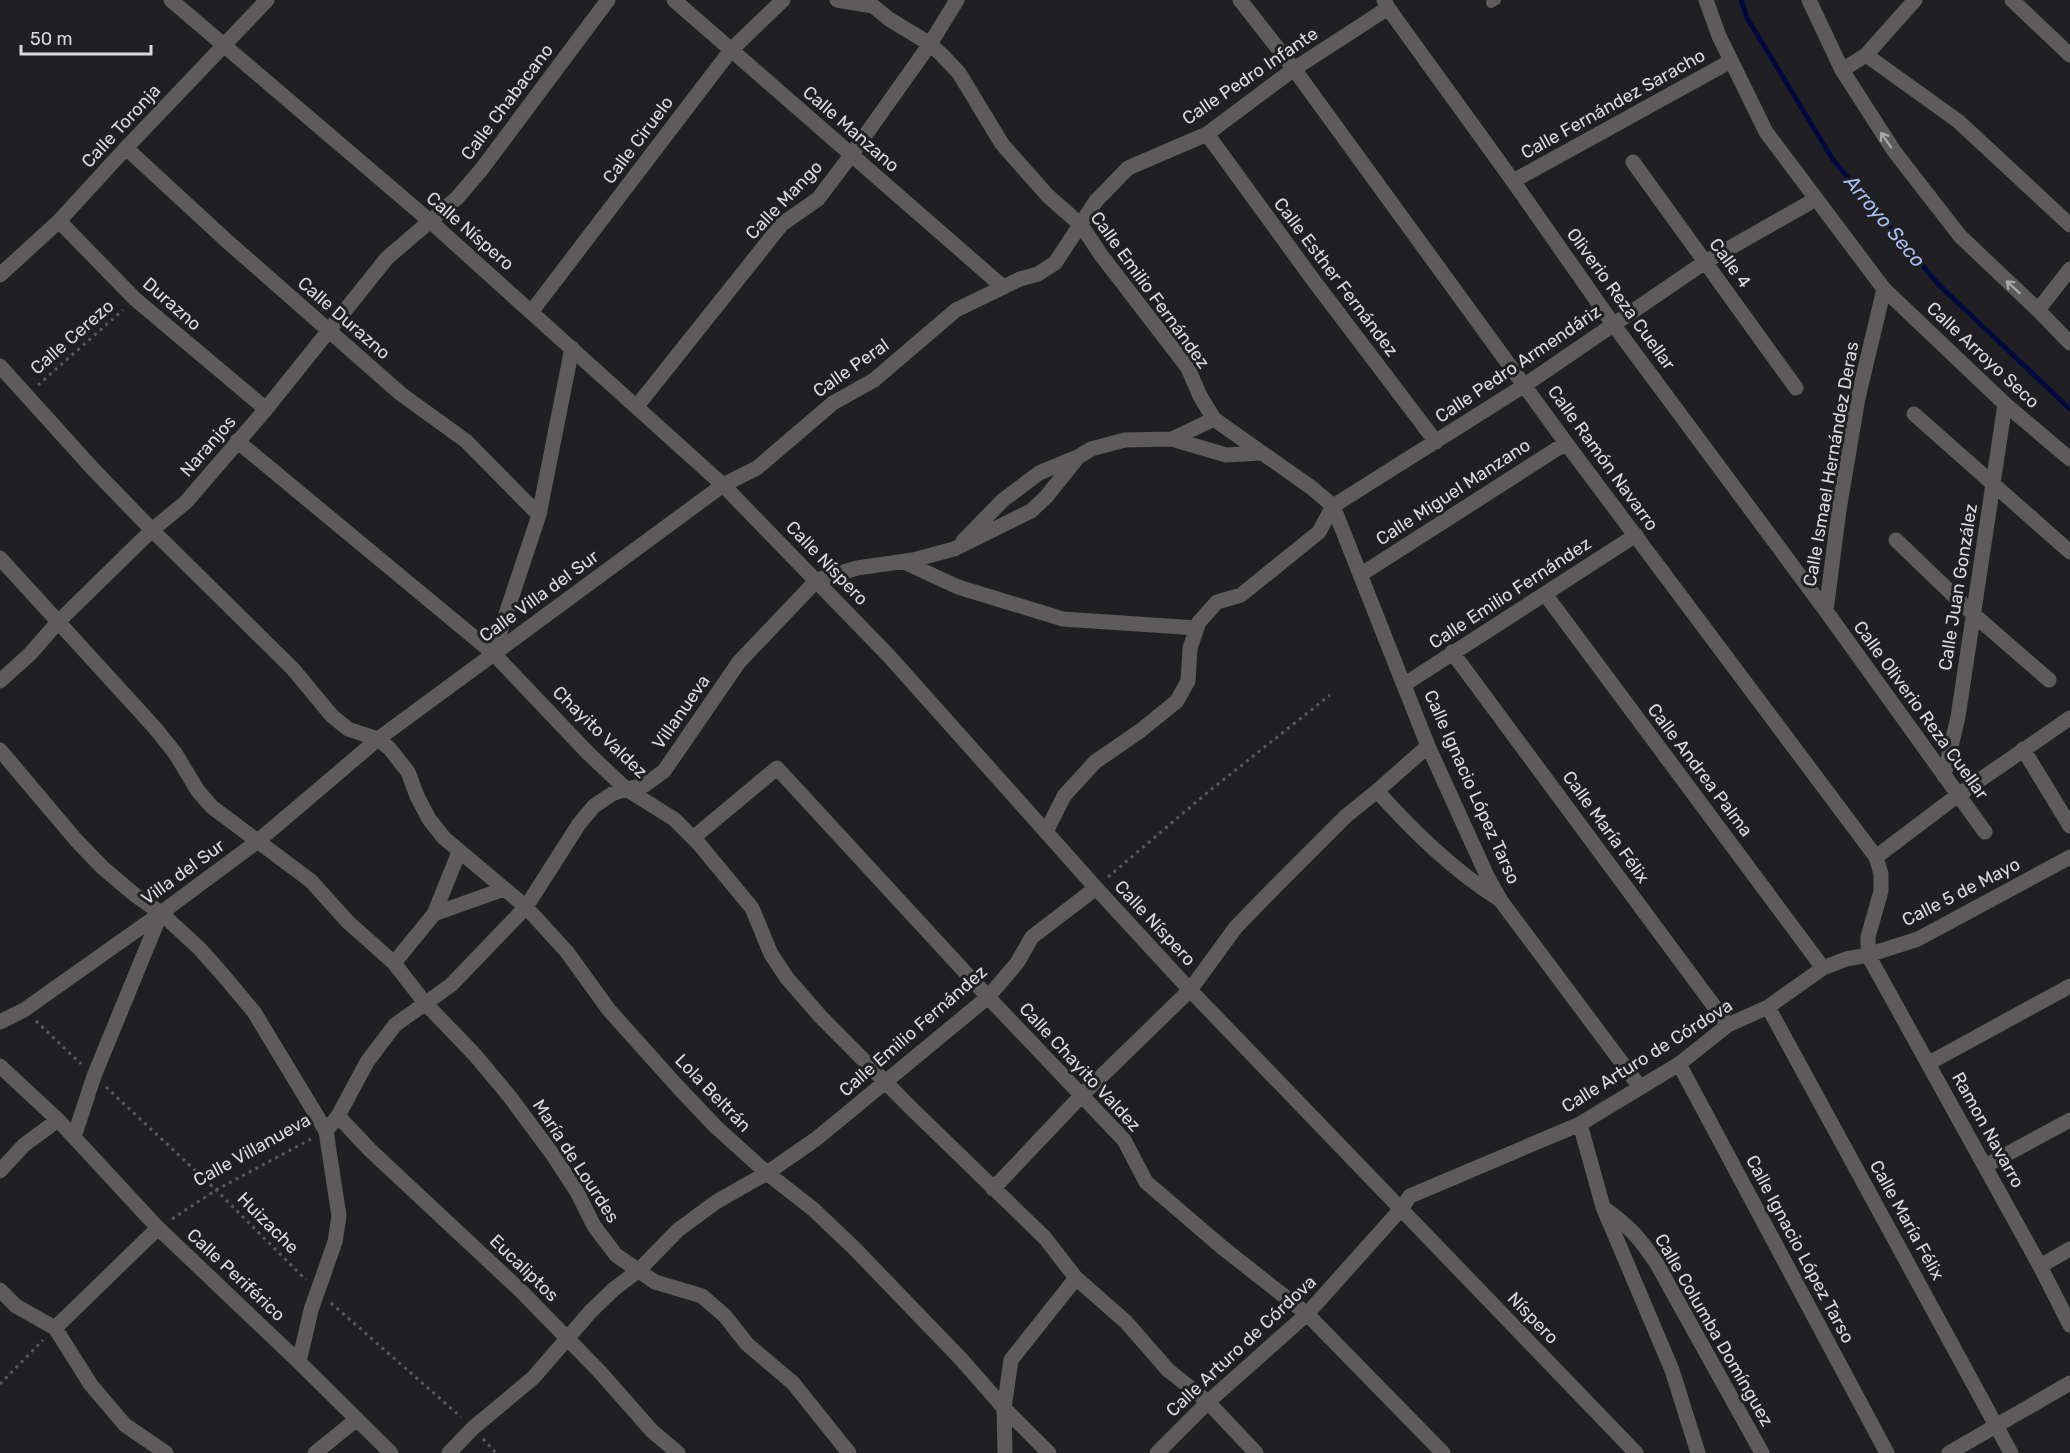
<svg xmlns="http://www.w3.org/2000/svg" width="2070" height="1453" viewBox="0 0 2070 1453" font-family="Rubik,sans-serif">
<rect width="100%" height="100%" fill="#202023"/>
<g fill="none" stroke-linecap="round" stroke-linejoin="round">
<path stroke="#00093f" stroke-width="5" d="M 1741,0 L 1747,18 L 1834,161 L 1939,285 L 2070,409"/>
<path stroke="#59595c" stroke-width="3" stroke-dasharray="3 4.5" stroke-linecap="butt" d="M 38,385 L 123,310
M 1108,877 L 1208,792 L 1330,695
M 36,1021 L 81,1064
M 106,1087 L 216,1190 L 306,1280
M 172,1219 L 216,1190 L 311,1139
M 331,1303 L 461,1417
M 0,1384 L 43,1340
M 483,1439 L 496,1453"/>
<path stroke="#5d5b5b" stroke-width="10" d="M 1491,3 L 1496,0"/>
<path stroke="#5d5b5b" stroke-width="15" d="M 674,0 L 1003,287
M 837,0 L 873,6 L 889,19 L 930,44 L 942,55 L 959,73 L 1002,144 L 1048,196 L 1081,225 L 1101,255 L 1188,368 L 1200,396 L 1214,419 L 1312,488 L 1333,506 L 1428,746 L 1488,878 L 1501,901 L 1640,1087
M 1240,0 L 1294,69 L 1566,443 L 1876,857 L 1881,874 L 1881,891 L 1868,937 L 1868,955 L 2040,1266 L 2070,1325
M 1384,0 L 1388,8 L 1513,181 L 1613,324 L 1826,611 L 1985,832
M 2012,0 L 2070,55
M 1866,55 L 1958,121 L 2070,225
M 1842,70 L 1866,55 L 1915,0
M 1207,134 L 1311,277 L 1436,442
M 126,148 L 228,242 L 401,394 L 466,441 L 539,515
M 1633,162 L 1796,388
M 1513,181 L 1731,61
M 59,221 L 135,299 L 266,409
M 0,275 L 59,221 L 126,148 L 267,0
M 2038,310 L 2070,269
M 532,311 L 731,50 L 783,0
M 0,366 L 93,469 L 152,530 L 293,669 L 332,716 L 348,729 L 378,739 L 390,749 L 408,772 L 417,796 L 429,819 L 444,838 L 526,907 L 567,952 L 609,1010 L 678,1087 L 716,1127 L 767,1173 L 813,1209 L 854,1248 L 961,1359 L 1004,1408 L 1049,1453
M 637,406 L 782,224 L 818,199 L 852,154 L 930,44 L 957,0
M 1914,414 L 2070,552
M 1172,439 L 1226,455 L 1261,453
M 237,441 L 493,653 L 588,753 L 626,789 L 674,819 L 699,844 L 752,908 L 771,954 L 787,978 L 820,1016 L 910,1107 L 1045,1238 L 1076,1278 L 1126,1322 L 1168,1370 L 1208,1402 L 1256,1453
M 723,485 L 757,468 L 833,403 L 874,380 L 956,310 L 1020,279 L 1038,274 L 1055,263 L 1096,201 L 1128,168 L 1207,134 L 1294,69 L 1388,8
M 1333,506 L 1525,385 L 1705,262 L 1816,199
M 1896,540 L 1973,614 L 2049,680
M 963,541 L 1003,500 L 1039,473 L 1075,458
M 0,558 L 155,728 L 175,753 L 198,791 L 212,807 L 311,881 L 348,922 L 394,963 L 425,1003 L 475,1055 L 510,1097 L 553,1155 L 577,1192 L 594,1226 L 616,1255 L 655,1282 L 702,1296 L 725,1316 L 747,1344 L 793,1383 L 849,1453
M 904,562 L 958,587 L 1063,619 L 1197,628
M 1360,575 L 1566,443
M 1545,594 L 1823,968
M 1826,611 L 1839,510 L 1858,398 L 1884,289
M 1452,652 L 1728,1025
M 493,653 L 539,515 L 572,348
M 0,681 L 30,654 L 58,622 L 152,530 L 186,502 L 266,409 L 387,258 L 457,198 L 481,170 L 608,0
M 1405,684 L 1636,535
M 2023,749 L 2070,826
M 0,750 L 76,840 L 103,868 L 135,895 L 161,913 L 200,949 L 223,975 L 254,1012 L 326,1131 L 339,1216 L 335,1242 L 311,1310 L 299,1362
M 1944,776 L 1958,717 L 2005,404
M 1377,791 C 1415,833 1453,870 1500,900
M 1046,832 L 1064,796 L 1095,762 L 1140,731 L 1177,701 L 1188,681 L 1190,648 L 1199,622 L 1217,602 L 1241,595 L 1319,532 L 1333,506
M 693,838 L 777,768 L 988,997 L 1124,1140 L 1146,1182 L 1223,1248 L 1307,1314 L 1443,1453
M 1876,857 L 1958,795 L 2070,718
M 434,914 L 504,889
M 394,963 L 434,914 L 459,852
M 1768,1007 L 2011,1453
M 1929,1063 L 2070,986
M 1679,1064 L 1887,1453
M 0,1066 L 58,1120 L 158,1228 L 299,1362 L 391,1453
M 338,1116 L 370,1150 L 521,1291 L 600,1372 L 652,1431 L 678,1453
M 1580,1124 L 1603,1207 L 1672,1370 L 1698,1453
M 326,1131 L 338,1116 L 367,1062 L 395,1025 L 451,985 L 526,907 L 579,824 L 594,806 L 612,794 L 626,789 L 645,785 L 664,771 L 739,662 L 817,580 L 857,568 L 913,560 L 954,549 L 1031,511 L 1046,497 L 1078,457 L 1091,449 L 1125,440 L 1172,439 L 1214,419
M 74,1137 L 94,1076 L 161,913
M 1985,1166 L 2070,1120
M 0,1171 L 24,1145 L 58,1120
M 993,1189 L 1081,1096 L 1190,990 L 1236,927 L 1273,889 L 1346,816 L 1377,791 L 1428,746
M 1604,1208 C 1629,1226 1640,1238 1657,1264 L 1762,1453
M 2040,1266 L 2070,1249
M 0,1290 L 16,1306 L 55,1328 L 91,1385 L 125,1425 L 166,1453
M 55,1328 L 158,1228
M 315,1453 L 357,1419
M 449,1453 L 473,1428 L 533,1378 L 591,1311 L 614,1289 L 639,1270 L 678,1230 L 716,1202 L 767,1173 L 816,1139 L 844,1116 L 988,997 L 1017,963 L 1032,937 L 1096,888
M 1005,1453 L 1004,1408 L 1011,1360 L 1076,1278
M 1157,1453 L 1208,1402 L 1307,1314 L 1401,1209 L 1410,1196 L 1580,1124 L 1679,1064 L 1728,1025 L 1768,1007 L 1823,968 L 1846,959 L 1868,955 L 1918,939 L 2070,857"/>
<path stroke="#5d5b5b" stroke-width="15" d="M 171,0 L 431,222 L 723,485 L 889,656 L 1096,888 L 1190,990 L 1636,1453
M 1706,0 L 1719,36 L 1766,132 L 1884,289 L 2005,404 L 2070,459
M 1809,0 L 1842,70 L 1894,151 L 1960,236 L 2038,310 L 2070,343
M 0,1022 L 24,1010 L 161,913 L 258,841 L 378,739 L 723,485
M 1949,1453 L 2070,1383"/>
</g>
<defs><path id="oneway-shaft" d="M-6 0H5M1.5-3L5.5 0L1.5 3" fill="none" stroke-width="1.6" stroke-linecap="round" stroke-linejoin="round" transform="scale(1.5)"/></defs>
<g stroke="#a8a7a8">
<use href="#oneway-shaft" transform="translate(1886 140) rotate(-125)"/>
<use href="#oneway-shaft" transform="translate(2013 287) rotate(-138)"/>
</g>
<g text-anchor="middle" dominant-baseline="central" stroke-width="6" stroke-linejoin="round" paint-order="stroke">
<g font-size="18" fill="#dad9dc" stroke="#202023">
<text transform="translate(1250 76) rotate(-34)">Calle Pedro Infante</text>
<text transform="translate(507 102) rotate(-53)">Calle Chabacano</text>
<text transform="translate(1613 104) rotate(-29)">Calle Fernández Saracho</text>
<text transform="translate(121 126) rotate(-47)">Calle Toronja</text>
<text transform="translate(851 129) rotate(41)">Calle Manzano</text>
<text transform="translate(638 140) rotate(-53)">Calle Ciruelo</text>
<text transform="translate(784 200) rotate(-46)">Calle Mango</text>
<text transform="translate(470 231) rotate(41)">Calle Níspero</text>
<text transform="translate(1730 263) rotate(54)">Calle 4</text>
<text transform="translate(1336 277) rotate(53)">Calle Esther Fernández</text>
<text transform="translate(1150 290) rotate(54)">Calle Emilio Fernández</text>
<text transform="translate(1621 299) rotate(54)">Oliverio Reza Cuellar</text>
<text transform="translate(172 304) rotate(41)">Durazno</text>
<text transform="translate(344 318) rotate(41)">Calle Durazno</text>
<text transform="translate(72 337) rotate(-41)">Calle Cerezo</text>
<text transform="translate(1983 355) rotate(43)">Calle Arroyo Seco</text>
<text transform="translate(1518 364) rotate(-34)">Calle Pedro Armendáriz</text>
<text transform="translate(851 368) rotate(-35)">Calle Peral</text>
<text transform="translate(208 446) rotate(-49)">Naranjos</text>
<text transform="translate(1603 458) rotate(54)">Calle Ramón Navarro</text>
<text transform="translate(1831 464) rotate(-80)">Calle Ismael Hernández Deras</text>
<text transform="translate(1453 492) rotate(-33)">Calle Miguel Manzano</text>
<text transform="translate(827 563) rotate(46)">Calle Níspero</text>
<text transform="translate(1958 587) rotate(-81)">Calle Juan González</text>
<text transform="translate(1510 593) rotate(-33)">Calle Emilio Fernández</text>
<text transform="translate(539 596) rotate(-36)">Calle Villa del Sur</text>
<text transform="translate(1921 710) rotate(54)">Calle Oliverio Reza Cuellar</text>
<text transform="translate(681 712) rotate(-55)">Villanueva</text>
<text transform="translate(600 732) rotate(44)">Chayito Valdez</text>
<text transform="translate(1700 770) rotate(53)">Calle Andrea Palma</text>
<text transform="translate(1472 787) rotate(66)">Calle Ignacio López Tarso</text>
<text transform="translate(1606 827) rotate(54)">Calle María Félix</text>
<text transform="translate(183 872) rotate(-36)">Villa del Sur</text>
<text transform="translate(1961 892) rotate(-27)">Calle 5 de Mayo</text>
<text transform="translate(1155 923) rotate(47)">Calle Níspero</text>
<text transform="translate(913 1031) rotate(-41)">Calle Emilio Fernández</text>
<text transform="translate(1647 1056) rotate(-32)">Calle Arturo de Córdova</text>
<text transform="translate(1080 1067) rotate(47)">Calle Chayito Valdez</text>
<text transform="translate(713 1093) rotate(46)">Lola Beltrán</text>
<text transform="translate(1988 1130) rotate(61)">Ramon Navarro</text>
<text transform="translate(252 1150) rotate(-29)">Calle Villanueva</text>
<text transform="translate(576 1161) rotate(57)">María de Lourdes</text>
<text transform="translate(1907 1220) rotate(61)">Calle María Félix</text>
<text transform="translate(268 1223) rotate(45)">Huizache</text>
<text transform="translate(1800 1249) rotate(62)">Calle Ignacio López Tarso</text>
<text transform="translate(524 1268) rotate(44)">Eucaliptos</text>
<text transform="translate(236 1275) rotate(43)">Calle Periférico</text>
<text transform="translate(1533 1318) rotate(46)">Níspero</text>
<text transform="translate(1714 1330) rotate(60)">Calle Columba Domínguez</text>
<text transform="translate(1241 1346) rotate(-43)">Calle Arturo de Córdova</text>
</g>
<g font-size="20" font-style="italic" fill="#a5c0f4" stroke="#202023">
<text transform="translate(1885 221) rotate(50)">Arroyo Seco</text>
</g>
</g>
<path d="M21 45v9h130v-9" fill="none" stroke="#dad9dc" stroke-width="3"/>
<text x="30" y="45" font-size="18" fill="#dad9dc" stroke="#202023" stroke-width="4.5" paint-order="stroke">50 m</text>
</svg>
